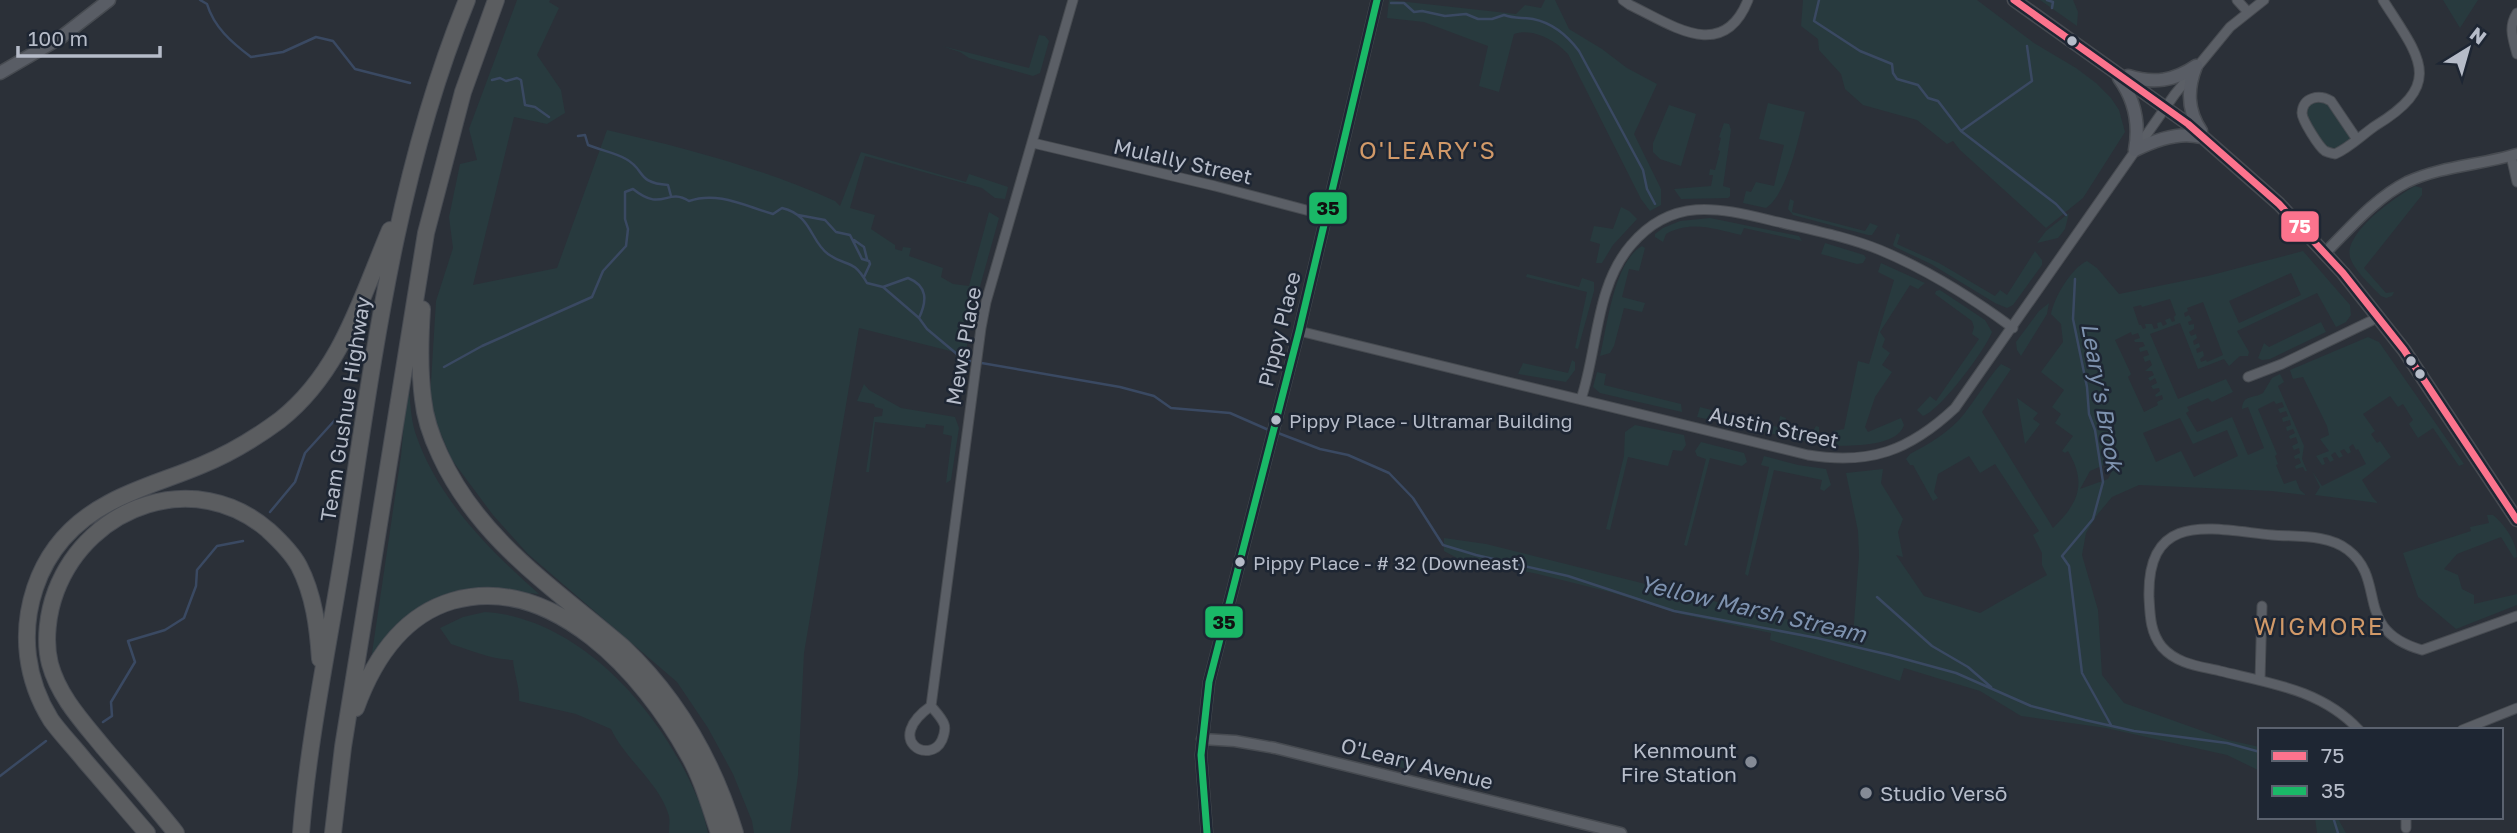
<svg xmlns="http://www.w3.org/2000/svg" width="2517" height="833" viewBox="0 0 2517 833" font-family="'Golos Text',sans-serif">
<rect width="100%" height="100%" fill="#2b3038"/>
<path fill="#283a3e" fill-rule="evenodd" d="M 517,0 L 550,0 L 549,2 L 559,8 L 537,55 L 561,90 L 565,113 L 547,124 L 514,117 L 473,285 L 557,268 L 607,130 C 685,148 762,168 835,201 L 840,206 L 861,152 L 966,182 L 969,174 L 1008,187 L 1005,199 L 995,198 L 982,188 L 865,156 L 850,208 L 875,215 L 871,229 L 895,245 L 895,249 L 902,251 L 903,247 L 911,248 L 909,256 L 943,268 L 941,277 L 953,284 L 969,286 L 989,212 L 999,218 L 969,326 L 966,355 L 859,328 L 804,653 L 798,775 L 790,833 L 754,833 L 752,821 L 733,774 L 708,728 L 677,682 L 528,554 L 493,515 L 452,460 L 435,420 L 430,398 L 436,301 L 453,248 L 449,217 L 460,164 L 477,160 L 469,129 Z
M 1389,0 L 1516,14 L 1525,5 L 1541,8 L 1545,0 L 1555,0 L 1569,29 L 1602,49 L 1627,68 L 1657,84 L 1634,134 L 1661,189 L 1661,205 L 1650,211 L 1641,199 L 1568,54 C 1557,41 1532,27 1514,34 L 1499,92 L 1479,86 L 1488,46 L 1424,22 L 1387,18 Z
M 1803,0 L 1977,0 L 2034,43 L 2076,68 L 2096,83 L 2111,98 L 2119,110 L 2125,132 L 2083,198 L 2046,228 L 1960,150 L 1953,141 L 1947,144 L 1917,120 L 1863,105 L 1845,89 L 1841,74 L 1819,50 L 1818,39 L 1801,26 Z
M 2040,0 L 2073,0 L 2078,12 L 2077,26 Z
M 2443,0 L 2478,0 L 2460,28 Z
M 1039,35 L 1045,36 L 1049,41 L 1040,73 L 1033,76 L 969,58 L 960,52 L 942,46 L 1029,68 Z
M 2325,98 L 2356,138 L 2350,144 L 2327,153 L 2302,111 L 2305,104 Z
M 1768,103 L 1805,112 C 1799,136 1787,195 1766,208 L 1743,203 L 1746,191 L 1751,192 L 1756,182 L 1774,186 L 1784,145 L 1759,139 Z
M 1669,105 L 1696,114 L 1681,166 L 1660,159 L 1653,152 L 1653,143 Z
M 1724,123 L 1729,124 L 1731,130 L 1723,186 L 1730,188 L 1730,196 L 1728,198 L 1681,199 L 1674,189 L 1711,186 L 1713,175 L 1709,175 L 1710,169 L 1715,170 L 1720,151 L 1718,150 L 1721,138 L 1719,137 Z
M 2415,186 L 2422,188 L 2422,195 L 2364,268 L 2386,293 L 2394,292 L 2392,296 L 2386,298 L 2381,296 C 2372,286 2354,271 2350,257 C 2344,232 2397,196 2415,186 Z
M 1790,199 L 1794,201 L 1792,212 L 1865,231 L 1870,223 L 1878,226 L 1872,235 L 1868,235 L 1793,215 L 1788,209 Z
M 1621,207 L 1629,211 L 1637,219 L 1613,245 L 1602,263 L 1596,263 L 1600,244 L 1590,241 L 1594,226 L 1613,229 Z
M 2069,213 L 2065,229 L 2058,238 L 2037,243 L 2046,231 Z
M 1710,218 L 1799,236 L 1802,241 L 1744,228 L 1741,235 C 1714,229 1691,220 1666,234 L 1663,242 L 1655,237 L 1655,234 L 1663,228 L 1680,221 Z
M 1897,233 L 1900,235 L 1897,244 L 1939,263 L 1995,296 L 2000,290 L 2007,295 L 2035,251 L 2042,260 L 2042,265 L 2013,305 L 2007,308 L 1995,303 L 1931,264 L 1895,247 L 1893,245 Z
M 1825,243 L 1864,255 L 1866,258 L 1863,263 L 1857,264 L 1821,254 Z
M 1642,246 L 1645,248 L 1639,271 L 1629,269 L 1622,297 L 1645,303 L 1642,312 L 1624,308 L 1614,346 L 1610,353 L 1600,356 C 1607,327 1614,261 1642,246 Z
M 2303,251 L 2350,305 L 2351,315 L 2346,322 L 2336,327 L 2317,293 L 2237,331 L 2249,352 L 2248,356 L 2240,356 L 2229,366 L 2224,359 L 2198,369 L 2180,323 L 2150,334 L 2178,399 L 2226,379 L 2233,392 L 2212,402 L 2208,398 L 2187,407 L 2189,411 L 2186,413 L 2197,432 L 2232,417 L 2248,455 L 2264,448 L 2248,407 L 2242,409 C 2243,394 2253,399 2263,393 L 2272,378 L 2280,374 L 2284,382 L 2278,386 L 2304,446 L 2302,459 L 2307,471 L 2305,471 L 2303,467 L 2296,469 L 2295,466 L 2301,463 L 2299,458 L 2295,459 L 2294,456 L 2300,453 L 2299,448 L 2294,450 L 2292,446 L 2298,443 L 2296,437 L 2290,439 L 2289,436 L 2295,433 L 2293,429 L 2287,431 L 2286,427 L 2291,425 L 2290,420 L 2283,422 L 2282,418 L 2288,416 L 2286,411 L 2280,413 L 2278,409 L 2284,407 L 2282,402 L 2276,404 L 2274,401 L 2258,409 L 2277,454 L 2275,456 L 2278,464 L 2276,465 L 2284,484 L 2296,480 L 2300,490 L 2306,495 L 2272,491 L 2139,485 L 2112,497 L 2097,515 L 2086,533 L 2082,555 L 2098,610 L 2102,675 L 2124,703 L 2228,740 L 2260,747 L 2260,771 L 2227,755 L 2106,728 L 2021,716 L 1980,691 L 1904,668 L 1900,681 L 1770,640 L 1771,633 L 1680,614 L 1610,592 L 1538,574 L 1476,562 L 1470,565 L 1444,551 L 1444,538 L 1486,544 L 1853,636 L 1859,556 L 1858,531 L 1846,473 L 1883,469 L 1881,483 L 1903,519 L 1898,532 L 1903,557 L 1896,555 L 1924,596 L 1980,613 L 2047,575 L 2042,565 L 2042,553 L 2033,535 L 2039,531 L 1995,464 L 1980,473 L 1969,456 L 1938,474 L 1934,492 L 1938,498 L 1933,501 L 1913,465 L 1910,465 L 1906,459 L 1910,454 C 1929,444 1951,431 1964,414 C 1977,398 1987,379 2001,364 L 2011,369 L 1982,412 L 2053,528 C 2079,503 2087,483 2068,451 L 2065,453 L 2062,451 L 2073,436 L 2055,423 L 2061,414 L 2052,407 L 2064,390 L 2041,372 L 2063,342 L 2061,324 L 2051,314 C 2054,298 2071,268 2087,261 L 2097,268 L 2119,294 L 2208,276 ZM 2291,273 L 2301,295 L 2239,323 L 2229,301 ZM 2170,299 L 2176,315 L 2174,317 L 2175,321 L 2172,322 L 2170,318 L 2165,320 L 2167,324 L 2163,326 L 2161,322 L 2157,323 L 2158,328 L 2154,329 L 2152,324 L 2145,324 L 2146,328 L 2143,329 L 2141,325 L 2139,325 L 2133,307 L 2141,305 L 2142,307 ZM 2203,302 L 2223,355 L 2207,362 L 2206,360 L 2201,362 L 2200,359 L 2204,356 L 2203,351 L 2197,353 L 2196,349 L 2200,347 L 2199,343 L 2194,345 L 2193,341 L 2197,338 L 2196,334 L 2191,336 L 2189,332 L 2194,329 L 2194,324 L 2189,325 L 2188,322 L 2192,320 L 2189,315 L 2185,317 L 2184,313 L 2188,311 L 2187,308 ZM 2131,332 L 2132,335 L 2138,333 L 2140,338 L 2134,340 L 2135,342 L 2143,342 L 2145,346 L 2139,348 L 2140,352 L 2147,350 L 2149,355 L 2143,357 L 2145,362 L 2150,360 L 2152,365 L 2145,371 L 2152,371 L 2154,375 L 2148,378 L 2150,381 L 2155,378 L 2157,383 L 2151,386 L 2153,389 L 2159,388 L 2160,391 L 2155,395 L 2156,397 L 2162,395 L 2163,399 L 2157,402 L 2158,405 L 2144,412 L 2128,377 L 2131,374 L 2115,340 ZM 2180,418 L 2193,444 L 2227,430 L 2238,456 L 2194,477 L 2181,451 L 2156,462 L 2143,433 ZM 2118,459 L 2108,479 L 2080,489 L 2090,471 Z
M 1881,263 L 1925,283 L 1918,289 L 1910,285 L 1880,332 L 1885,339 L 1882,347 L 1890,353 L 1882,365 L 1892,372 L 1875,397 L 1865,427 L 1868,432 L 1901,418 L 1904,425 C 1897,446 1858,445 1839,446 L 1832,439 L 1834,431 L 1844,429 L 1858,361 L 1869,364 L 1894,280 L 1878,272 Z
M 1527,274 L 1579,287 L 1582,278 L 1594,282 L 1594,291 L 1578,349 L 1575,348 L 1587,292 L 1526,277 Z
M 1940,290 L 1985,320 L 1992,332 C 1985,350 1941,410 1923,416 L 1917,410 L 1930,396 L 1936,401 L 1979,339 L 1972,334 L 1974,327 L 1972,321 L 1935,294 L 1936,291 Z
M 2049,303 L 2047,314 L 2021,356 L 2017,350 L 2016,342 L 2039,311 Z
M 2321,322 L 2326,332 L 2270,359 L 2262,360 L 2258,358 L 2264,343 L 2269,347 Z
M 2368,337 L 2379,342 L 2464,464 L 2459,466 L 2433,428 L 2418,438 L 2409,424 L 2413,420 L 2403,404 L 2398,407 L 2390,396 L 2363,414 L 2375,431 L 2371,434 L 2377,443 L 2380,441 L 2391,457 L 2362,480 L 2373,498 L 2378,503 L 2315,495 L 2320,487 L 2312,471 L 2322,486 L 2366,464 L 2358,449 L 2356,450 L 2353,444 L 2349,447 L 2351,452 L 2348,454 L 2344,449 L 2340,451 L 2343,456 L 2339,458 L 2335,452 L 2331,455 L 2334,460 L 2330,462 L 2327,457 L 2323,458 L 2325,464 L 2322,465 L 2316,456 L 2329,451 L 2320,439 L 2329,435 L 2327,426 L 2303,377 L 2293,379 L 2290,370 Z
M 1572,360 L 1575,362 L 1575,370 L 1566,382 L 1518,374 L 1523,363 L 1568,373 Z
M 1597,372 L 1606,374 L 1604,385 L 1681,404 L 1682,412 L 1600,393 L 1593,387 Z
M 408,378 C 410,395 410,415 415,432 C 437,498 488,549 539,594 L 481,589 L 458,593 L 371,660 L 401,456 Z
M 864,384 L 869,390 L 901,408 L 955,417 L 959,428 L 951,480 L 946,483 L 952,436 L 943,434 L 944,426 L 926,424 L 925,428 L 875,422 L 869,472 L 866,472 L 874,417 L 882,416 L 883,409 L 875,407 L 874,404 L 857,401 Z
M 2017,398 L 2038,413 L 2033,419 L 2040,424 L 2025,444 Z
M 1700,407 L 1742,418 L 1740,421 L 1730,424 L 1697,417 Z
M 1780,416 L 1786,418 L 1785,424 L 1813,431 L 1816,426 L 1819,427 L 1819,442 L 1812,443 L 1760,431 L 1753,421 L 1778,427 Z
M 1635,425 L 1684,435 L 1686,445 L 1682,451 L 1673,450 L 1668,466 L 1628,457 L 1610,530 L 1606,529 L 1624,456 L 1625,432 Z
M 1701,442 L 1744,453 L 1747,462 L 1742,466 L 1710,458 L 1687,546 L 1684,545 L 1706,459 L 1697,456 L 1695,451 Z
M 1764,456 L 1798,465 L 1826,469 L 1831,485 L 1824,491 L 1820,489 L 1822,480 L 1774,470 L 1748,576 L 1745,574 L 1769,467 L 1761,465 Z
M 2487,515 L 2493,515 C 2504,524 2517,542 2517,557 L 2514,558 L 2501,537 L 2457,554 L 2444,569 L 2458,575 L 2462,589 L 2474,595 L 2474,604 L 2517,594 L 2517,605 L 2456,629 L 2418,597 L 2403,553 L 2471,531 L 2470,527 L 2489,523 Z
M 485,612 C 581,618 662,713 697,797 C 702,808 705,821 708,833 L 669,833 C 669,828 670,821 669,816 C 661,785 625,759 611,729 L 576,714 L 519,701 C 520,687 514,674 513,660 C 491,659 472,651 451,644 L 440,628 L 463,617 Z
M 1376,751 L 1408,759 L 1412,761 L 1407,769 L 1368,759 L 1368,752 Z
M 2315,817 L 2337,817 L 2346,833 L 2317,833 Z"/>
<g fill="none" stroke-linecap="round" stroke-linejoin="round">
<path stroke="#3a4962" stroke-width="2.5" d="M 200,0 L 207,4 C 214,27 231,42 251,57 L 283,52 L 316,37 L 333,41 L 355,69 L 410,83
M 1819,0 L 1814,21 L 1860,51 L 1892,64 L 1893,73 L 1897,79 L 1918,85 L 1928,98 L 1938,101 L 1961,131 L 2056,204 L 2066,215
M 2047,0 L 2053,2 L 2052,8
M 1391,3 L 1404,3 L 1414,12 L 1422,11 L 1445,16 L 1466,14 L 1478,19 L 1492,19 L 1504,15 C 1514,19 1523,17 1533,19 C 1553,23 1567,35 1579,51 L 1643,170 L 1647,189 L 1655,204
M 492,80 L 500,78 L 506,81 L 517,78 L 521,80 L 525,105 L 535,107 L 549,117
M 1961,131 L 2032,81 L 2027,46
M 578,136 L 585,135 L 588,145 C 600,150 616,153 626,159 C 646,170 636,183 668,185 L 671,196
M 798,215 L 825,220 L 836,232 L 850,235 L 862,259 L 869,261 L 870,264 L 864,277
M 854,240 L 864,247 L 867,259
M 2075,279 L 2073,319 L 2087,387 L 2089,414 L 2095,430 L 2103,482 L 2093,519 L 2062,556 L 2069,566 L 2082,673 L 2111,725
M 883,287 L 908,278 C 928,286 927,301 919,318
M 444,367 L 482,346 L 592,297 L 603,271 L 626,246 L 628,229 L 625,219 L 625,192 L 633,189 C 663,213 666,187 689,201 C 718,191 745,206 773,214 L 782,208 C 812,215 810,241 828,254 C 847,268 852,257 867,283 L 883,287 L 919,318 L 927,329 L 964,360 L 1120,387 L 1154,396 L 1171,408 L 1230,413 L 1271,431
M 1278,433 L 1320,449 L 1348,455 L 1389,473 L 1413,498 L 1443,545 L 1476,555 L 1568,576 L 1674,611 L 1817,638 L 1890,655 L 1956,673 L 2031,706 L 2085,720 L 2134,731 L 2227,743 L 2260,752
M 270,512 L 295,482 L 305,453 L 335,420
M 1877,597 L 1932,646 L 1968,667 L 1991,687
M 103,722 L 112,716 L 111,702 L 135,662 L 128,641 L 165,630 L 184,618 L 196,586 L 197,570 L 217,546 L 243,541
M 0,776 L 46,741
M 2333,817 L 2338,833"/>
<defs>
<path id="minor" d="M 1623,0 L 1630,5 C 1672,25 1723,63 1748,0
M 2237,0 L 2247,11
M 2517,13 C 2508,27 2513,39 2517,54
M 2356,138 L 2331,101 C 2319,94 2303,97 2302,113 C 2302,120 2319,147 2325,151 C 2329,153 2331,153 2335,154 C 2349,148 2362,135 2375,126 C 2446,83 2419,57 2383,0
M 1033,143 L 1215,186 L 1325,215
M 2511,156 L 2517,182
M 1299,331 L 1808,455 C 1870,465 1909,451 1955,408 L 2175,94 L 2230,27 L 2264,0
M 2248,377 L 2282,364 L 2379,317
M 1581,399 C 1598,349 1595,287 1631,245 C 1674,194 1723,209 1778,222 C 1812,230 1848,237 1880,250 C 1928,270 1971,297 2013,328
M 2260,680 L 2262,606
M 931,706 C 935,711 942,718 944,724 C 946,729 944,735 942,740 C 930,766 883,740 931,706 L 981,328 L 986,302 L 1073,0
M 2359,730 C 2322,690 2270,683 2220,671 C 2199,666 2177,664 2162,647 C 2150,632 2150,615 2149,597 C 2147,510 2211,529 2272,535 C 2296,537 2328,534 2348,550 C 2388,581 2352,630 2422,650 L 2517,616
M 2462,730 L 2517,708
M 2406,828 L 2406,817"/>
<path id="tertiary" d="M 2325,253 C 2350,228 2375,198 2407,182 C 2441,166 2481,165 2517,154
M 1202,739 L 1235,741 L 1275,748 L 1621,833
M 1207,833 L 1201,755 L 1209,682 L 1299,331 L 1377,0"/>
<path id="secondary" d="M 2014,0 L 2188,124 L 2279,204 L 2343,273 L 2404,350 L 2517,520
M 2196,66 C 2187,89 2187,110 2201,131
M 0,73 L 60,38 L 109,0
M 2128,76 C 2154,84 2174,81 2196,66
M 2119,78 C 2135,100 2140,123 2135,150
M 2135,150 C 2155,140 2179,131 2201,137"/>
<path id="motorway" d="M 422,309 C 420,339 419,369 423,399 C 425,419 432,438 440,455 C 479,540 554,588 623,647 C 678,699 713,761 735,833
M 356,708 C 373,661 402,616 452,601 C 553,572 644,675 688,754 C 702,778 710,807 719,833
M 147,833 C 126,809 106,785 85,761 C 74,747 61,734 51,720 C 26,680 20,633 35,588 C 48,549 73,522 109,503 C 138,487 172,478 202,465 C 229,454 257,437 280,420 C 341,372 361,298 390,230
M 176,833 C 153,804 128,776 104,748 C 83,722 59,697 50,664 C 44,641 48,612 56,591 C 89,504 196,468 268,530 C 280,541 292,553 299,566 C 314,595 318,628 320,659
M 301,833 C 309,733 331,634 346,535 C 374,353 397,171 467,0
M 333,833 L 343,747 L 426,233 L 463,92 L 496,0"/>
</defs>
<use href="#minor" stroke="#474b51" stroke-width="11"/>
<use href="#tertiary" stroke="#474b51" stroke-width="13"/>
<use href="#secondary" stroke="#474b51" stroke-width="15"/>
<use href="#motorway" stroke="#484c53" stroke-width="18"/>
<use href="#minor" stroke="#5b5f66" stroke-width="9"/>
<use href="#tertiary" stroke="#5b5f66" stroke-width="10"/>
<use href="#secondary" stroke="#595d65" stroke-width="12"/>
<use href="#motorway" stroke="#5b5d60" stroke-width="16"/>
<defs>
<path id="bus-1" d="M 2014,0 L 2188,124 L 2279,204 L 2343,273 L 2404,350 L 2517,520"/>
<path id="bus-2" d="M 1207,833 L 1201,755 L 1209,682 L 1299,331 L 1377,0"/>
</defs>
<use href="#bus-1" stroke="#1e2633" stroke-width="12"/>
<use href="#bus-2" stroke="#1e2633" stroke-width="12"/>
<use href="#bus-1" stroke="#fc738d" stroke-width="7"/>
<use href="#bus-2" stroke="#1ab867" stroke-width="7"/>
</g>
<g fill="#b6bcc9" stroke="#1e2633" stroke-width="2.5">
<circle cx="2072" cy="41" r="6"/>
<circle cx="2411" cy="361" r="6"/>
<circle cx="2420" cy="374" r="6"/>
<circle cx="1276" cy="420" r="6"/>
<circle cx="1240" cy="562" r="6"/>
</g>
<g fill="#858b96" stroke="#1e2633" stroke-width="2.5">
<circle cx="1751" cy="762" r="7"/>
<circle cx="1866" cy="793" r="7"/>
</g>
<g text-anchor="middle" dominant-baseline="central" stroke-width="5" stroke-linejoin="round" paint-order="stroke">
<g font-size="19" fill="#b6bcc9" stroke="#1e2633" text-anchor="start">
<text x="1289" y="420">Pippy Place - Ultramar Building</text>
<text x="1253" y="562">Pippy Place - # 32 (Downeast)</text>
</g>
<g font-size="21" fill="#b6bcc9" stroke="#1e2633">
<text transform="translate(1183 161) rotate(13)">Mulally Street</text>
<text transform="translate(1279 329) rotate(-76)">Pippy Place</text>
<text transform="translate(963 346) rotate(-80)">Mews Place</text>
<text transform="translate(345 409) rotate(-81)">Team Gushue Highway</text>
<text transform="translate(1774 427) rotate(12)">Austin Street</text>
<text transform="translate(1417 763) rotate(14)">O'Leary Avenue</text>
</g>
<g font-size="21" fill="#b6bcc9" stroke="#1e2633" text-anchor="end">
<text x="1737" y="750">Kenmount<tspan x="1737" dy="24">Fire Station</tspan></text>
<text x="1880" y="793" text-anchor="start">Studio Versō</text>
</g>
<g font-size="23" font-style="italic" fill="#7e92af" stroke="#1e2633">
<text transform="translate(2103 397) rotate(80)">Leary's Brook</text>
<text transform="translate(1753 608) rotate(13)">Yellow Marsh Stream</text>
</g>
<g font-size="24" letter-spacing="2" fill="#d19968" stroke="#1e2633">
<text x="1428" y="149">O'LEARY'S</text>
<text x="2319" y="625">WIGMORE</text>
</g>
</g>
<g stroke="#1e2633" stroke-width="2.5">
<rect x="1308" y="191" width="40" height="34" rx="7" fill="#1ab867"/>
<rect x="2280" y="210" width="40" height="33" rx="7" fill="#fc738d"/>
<rect x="1204" y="605" width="40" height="34" rx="7" fill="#1ab867"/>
</g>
<g font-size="19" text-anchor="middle" font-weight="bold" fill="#fff">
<text x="2300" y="233">75</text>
</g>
<g font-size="19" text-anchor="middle" font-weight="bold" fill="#111">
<text x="1328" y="215">35</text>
<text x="1224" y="629">35</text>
</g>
<rect x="2258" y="728" width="245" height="91" fill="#1e2633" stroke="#5b626f" stroke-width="2"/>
<rect x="2272" y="751" width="35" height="10" fill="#fc738d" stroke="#5b626f" stroke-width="2"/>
<text x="2321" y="763" font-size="21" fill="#b6bcc9">75</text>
<rect x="2272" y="786" width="35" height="10" fill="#1ab867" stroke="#5b626f" stroke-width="2"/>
<text x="2321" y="798" font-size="21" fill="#b6bcc9">35</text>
<g transform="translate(2468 49) rotate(37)" stroke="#1e2633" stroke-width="5" paint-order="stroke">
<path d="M0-5L12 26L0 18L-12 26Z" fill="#b6bcc9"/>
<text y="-10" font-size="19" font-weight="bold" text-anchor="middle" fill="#b6bcc9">N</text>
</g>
<path d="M18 46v10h142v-10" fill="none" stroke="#b6bcc9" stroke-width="3.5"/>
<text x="28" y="46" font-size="21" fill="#b6bcc9" stroke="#1e2633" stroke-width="5" paint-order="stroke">100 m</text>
</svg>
